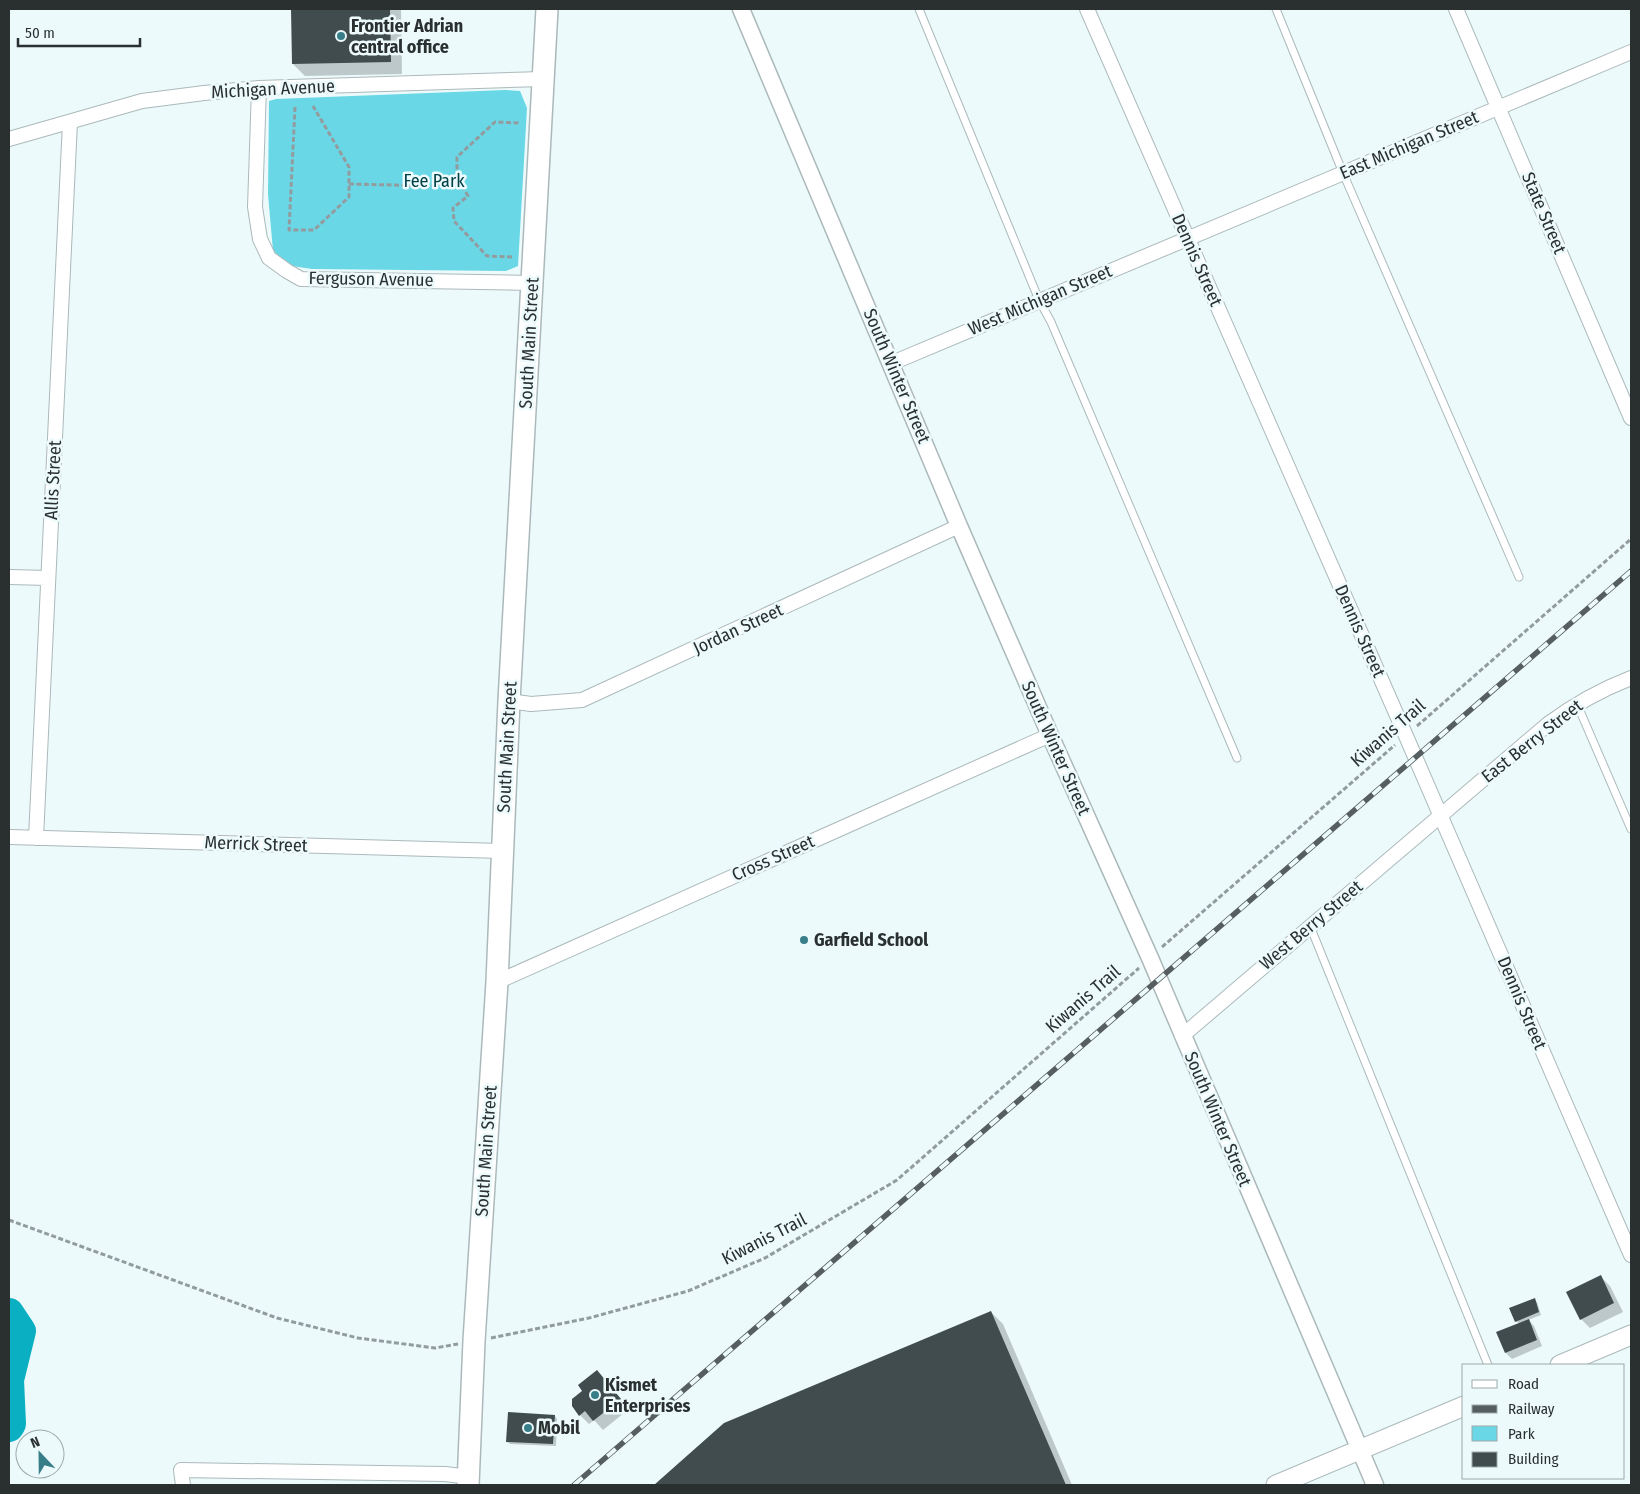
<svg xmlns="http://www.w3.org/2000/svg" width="1640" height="1494" viewBox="0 0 1640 1494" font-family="'Fira Sans Condensed',sans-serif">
<rect width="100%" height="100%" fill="#ecfafc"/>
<path fill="#69d7e6" d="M 505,90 L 520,91 L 527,108 L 518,266 L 506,271 L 312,269 L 292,266 L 273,251 L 268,194 L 269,101 L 276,99 Z"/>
<path fill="#0003" d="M 292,9 L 401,9 L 402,74 L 305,76 L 293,64 Z
M 1601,1277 L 1610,1286 L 1623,1312 L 1590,1328 L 1581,1319 Z
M 1534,1300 L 1537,1302 L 1541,1315 L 1528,1320 L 1534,1326 L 1542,1346 L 1512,1359 L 1506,1353 L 1498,1333 L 1520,1324 L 1516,1321 Z
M 991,1312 L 1003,1324 L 1072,1485 L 656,1485 L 724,1424 Z
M 597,1372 L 629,1409 L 603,1430 L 594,1420 L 589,1424 L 580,1415 L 584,1391 Z
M 555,1416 L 557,1419 L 556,1446 L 510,1444 L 507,1441 Z"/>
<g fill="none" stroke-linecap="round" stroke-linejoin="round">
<path stroke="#0ab0c1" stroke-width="30" d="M 9,1313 L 21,1331 L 9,1380 L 11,1424 L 9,1427"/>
</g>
<path fill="#404c4e" d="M 291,9 L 390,9 L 391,62 L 292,64 Z
M 1601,1275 L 1614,1303 L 1580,1320 L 1566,1292 Z
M 1535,1298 L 1539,1312 L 1515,1322 L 1509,1308 Z
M 991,1311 L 1066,1485 L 654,1485 L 724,1423 Z
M 1529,1319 L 1537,1340 L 1505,1353 L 1496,1332 Z
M 597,1370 L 621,1399 L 593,1421 L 585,1411 L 579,1416 L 572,1406 L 572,1399 L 582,1391 L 578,1385 Z
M 508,1412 L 555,1415 L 553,1444 L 506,1442 Z"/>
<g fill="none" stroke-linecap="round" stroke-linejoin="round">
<defs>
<path id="service" d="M 919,9 L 1039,300 L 1051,322 L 1237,758
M 1276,9 L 1343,173 L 1519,577
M 1577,704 L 1631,829
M 1310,926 L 1488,1365"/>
<path id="minor" d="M 1087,9 L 1406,736 L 1631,1255
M 1456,9 L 1631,418
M 259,88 L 255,207 L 260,239 L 269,258 L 287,271 L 301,279 L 532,283
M 9,139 L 142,101 L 204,93 L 259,88 L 543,79
M 892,363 L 1631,52
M 9,577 L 48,578
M 509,701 L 531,704 L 582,700 L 959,526
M 9,837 L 502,851
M 36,838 L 70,122
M 497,982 L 1050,735
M 1182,1036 L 1548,724 C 1575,704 1600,690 1631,678
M 183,1485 L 181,1470 L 445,1474 L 469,1477"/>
<path id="tertiary" d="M 741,9 L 959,526 L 1050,735 L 1150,958 L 1375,1485"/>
<path id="secondary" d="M 1560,1365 L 1631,1335
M 1276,1485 L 1464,1406"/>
<path id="primary" d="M 468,1485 L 474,1341 L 497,982 L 509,701 L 547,9"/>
</defs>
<use href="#service" stroke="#acb9bb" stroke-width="9"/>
<use href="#minor" stroke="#acb9bb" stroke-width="16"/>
<use href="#tertiary" stroke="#acb9bb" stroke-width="19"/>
<use href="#secondary" stroke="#acb9bb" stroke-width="21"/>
<use href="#primary" stroke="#acb9bb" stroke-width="24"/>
<path stroke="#929c9e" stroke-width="3" stroke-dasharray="5 2.5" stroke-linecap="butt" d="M 295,107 L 289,230 L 314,230 L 349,197 L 349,167 L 313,106
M 349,184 L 435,186 L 457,177
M 512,257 L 487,256 L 454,221 L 453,208 L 468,196 L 457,177 L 457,157 L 495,122 L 520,123
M 1417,726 L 1631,539
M 1162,947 L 1395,745
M 9,1220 L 277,1318 L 358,1338 L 435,1348 L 458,1344
M 491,1338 L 589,1318 L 688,1291 L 765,1258 L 897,1180 L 1139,968"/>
<use href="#service" stroke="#fff" stroke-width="7"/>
<use href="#minor" stroke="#fff" stroke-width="14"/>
<use href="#tertiary" stroke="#fff" stroke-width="16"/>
<use href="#secondary" stroke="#fff" stroke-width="19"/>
<use href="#primary" stroke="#fff" stroke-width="21"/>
<defs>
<path id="rail" d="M 574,1485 L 1631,571"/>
</defs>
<use href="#rail" stroke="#575e5f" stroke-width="5.5"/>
<use href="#rail" stroke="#ecfafc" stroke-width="4" stroke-dasharray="11" stroke-linecap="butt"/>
</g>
<g fill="#377e88" stroke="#ecfafc" stroke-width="2">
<circle cx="341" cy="36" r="5"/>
<circle cx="804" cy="940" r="5"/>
<circle cx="595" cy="1395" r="5"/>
<circle cx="528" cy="1428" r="5"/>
</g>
<g text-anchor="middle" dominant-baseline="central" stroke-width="5" stroke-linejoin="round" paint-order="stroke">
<g font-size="18" font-weight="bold" fill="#2a2f30" stroke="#ecfafc" text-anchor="start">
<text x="351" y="26">Frontier Adrian<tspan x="351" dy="21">central office</tspan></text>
<text x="814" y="940">Garfield School</text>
<text x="605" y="1385">Kismet<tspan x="605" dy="21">Enterprises</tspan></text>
<text x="538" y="1428">Mobil</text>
</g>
<g font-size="18" fill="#2a2f30" stroke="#ecfafc">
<text transform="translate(273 89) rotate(-3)">Michigan Avenue</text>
<text transform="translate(1409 145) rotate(-23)">East Michigan Street</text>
<text transform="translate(1544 213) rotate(67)">State Street</text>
<text transform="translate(1197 260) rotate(66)">Dennis Street</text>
<text transform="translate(371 279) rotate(1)">Ferguson Avenue</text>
<text transform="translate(1040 300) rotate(-23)">West Michigan Street</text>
<text transform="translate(529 343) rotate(-87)">South Main Street</text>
<text transform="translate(897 376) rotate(67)">South Winter Street</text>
<text transform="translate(53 480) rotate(-87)">Allis Street</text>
<text transform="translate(738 629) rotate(-25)">Jordan Street</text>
<text transform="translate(1360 631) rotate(66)">Dennis Street</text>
<text transform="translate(1388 733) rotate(-41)">Kiwanis Trail</text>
<text transform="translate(1532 741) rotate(-38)">East Berry Street</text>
<text transform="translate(507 747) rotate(-87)">South Main Street</text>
<text transform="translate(1056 748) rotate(66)">South Winter Street</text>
<text transform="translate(256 844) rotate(2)">Merrick Street</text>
<text transform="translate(773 858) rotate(-24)">Cross Street</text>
<text transform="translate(1311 925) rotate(-40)">West Berry Street</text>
<text transform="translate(1083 999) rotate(-41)">Kiwanis Trail</text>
<text transform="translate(1522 1003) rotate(67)">Dennis Street</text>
<text transform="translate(1218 1119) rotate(67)">South Winter Street</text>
<text transform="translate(486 1151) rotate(-86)">South Main Street</text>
<text transform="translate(764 1239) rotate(-27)">Kiwanis Trail</text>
</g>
<g font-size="18" fill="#004047" stroke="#ecfafc">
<text x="434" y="181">Fee Park</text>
</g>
</g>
<rect width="1640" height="1494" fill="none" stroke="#2a2f30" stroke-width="20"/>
<rect x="1462" y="1364" width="162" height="115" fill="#ecfafc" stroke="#9ea9aa"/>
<rect x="1472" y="1380" width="25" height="8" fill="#ffffff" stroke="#9ea9aa"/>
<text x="1508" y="1389" font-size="15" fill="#2a2f30">Road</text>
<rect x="1472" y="1405" width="25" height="8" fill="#575e5f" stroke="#9ea9aa"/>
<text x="1508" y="1414" font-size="15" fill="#2a2f30">Railway</text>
<rect x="1472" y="1426" width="25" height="15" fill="#69d7e6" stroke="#9ea9aa"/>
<text x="1508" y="1439" font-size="15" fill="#2a2f30">Park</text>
<rect x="1472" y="1452" width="25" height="15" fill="#404c4e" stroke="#9ea9aa"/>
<text x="1508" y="1464" font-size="15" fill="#2a2f30">Building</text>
<g transform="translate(40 1454) rotate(338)"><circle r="24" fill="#ecfafc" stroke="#9ea9aa"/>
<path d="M0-4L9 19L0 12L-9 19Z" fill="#377e88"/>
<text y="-8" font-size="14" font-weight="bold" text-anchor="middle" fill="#2a2f30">N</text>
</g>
<path d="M18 38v8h122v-8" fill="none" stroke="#2a2f30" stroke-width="2.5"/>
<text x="25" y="38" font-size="15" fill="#2a2f30" stroke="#ecfafc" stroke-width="4" paint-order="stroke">50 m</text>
</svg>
